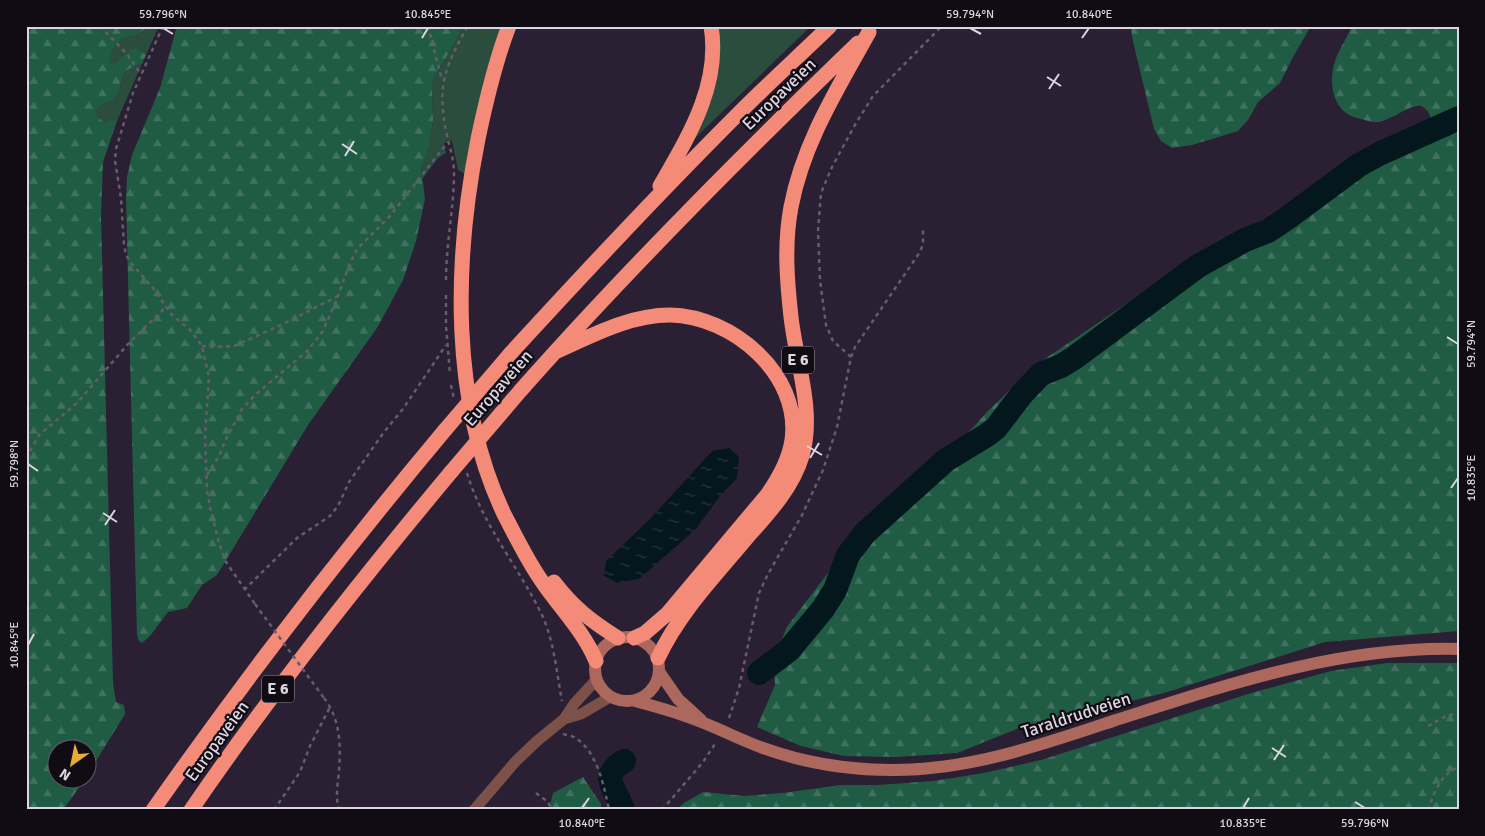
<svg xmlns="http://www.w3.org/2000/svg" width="1485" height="836" viewBox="0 0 1485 836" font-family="Signika,sans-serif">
<defs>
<pattern id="forest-firs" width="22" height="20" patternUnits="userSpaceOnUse" patternTransform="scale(1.25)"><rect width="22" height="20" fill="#205b44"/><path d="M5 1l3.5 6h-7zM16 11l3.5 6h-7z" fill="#40725f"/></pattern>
<pattern id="water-ripples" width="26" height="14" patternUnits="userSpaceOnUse" patternTransform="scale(1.25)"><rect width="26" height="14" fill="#03171c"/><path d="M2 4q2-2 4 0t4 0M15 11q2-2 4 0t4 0" fill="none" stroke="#27383d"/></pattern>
</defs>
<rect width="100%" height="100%" fill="#2b2033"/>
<path fill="#2b4d3e" d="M 148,26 L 159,26 L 146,55 L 139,49 L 116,63 L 111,63 C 108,54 116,40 126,37 C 130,36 134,36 138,34 C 141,32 145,29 148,26 Z
M 464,26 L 502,26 L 465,174 L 458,170 L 452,141 L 447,140 L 444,144 L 446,153 L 438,158 L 422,179 L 421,168 L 428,152 L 433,121 L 432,85 L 435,77 Z
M 716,26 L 811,26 L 694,139 Z
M 142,64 L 117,121 L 110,121 L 107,123 L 100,119 L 95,112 C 100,103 107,104 114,99 C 123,91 119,81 125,73 C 128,68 136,66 142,64 Z"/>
<path fill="url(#forest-firs)" d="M 26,26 L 148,26 C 145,29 141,32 138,34 C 134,36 130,36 126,37 C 117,40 108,54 111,63 L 116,63 L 131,49 L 139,49 L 146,55 L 142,64 C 136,66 128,68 125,73 C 119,81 123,91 114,99 C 107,104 100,103 95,112 L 100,119 L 107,123 L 110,120 L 117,121 L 103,162 L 101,216 L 113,683 L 116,702 L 124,705 L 125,714 L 88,774 L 88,748 L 58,748 L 58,778 L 85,779 L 63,810 L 26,810 Z
M 177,26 L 464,26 L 435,77 L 432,85 L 433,121 L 428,152 L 421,168 L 425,199 L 416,241 L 403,280 L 377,328 L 308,425 L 217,575 L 202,585 L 187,608 L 168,612 L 150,636 L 142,643 L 139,641 L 137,635 L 126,199 L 127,177 L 132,155 L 160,88 Z
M 1131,26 L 1311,26 L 1293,57 L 1280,83 L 1258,102 L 1248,120 L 1238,131 L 1192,145 L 1172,148 L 1161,141 L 1154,129 L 1132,37 Z
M 1352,26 L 1459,26 L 1459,631 L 1325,642 L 1164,693 L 1019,728 L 957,753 L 895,757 L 844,756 L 801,746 L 757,727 L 775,685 L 774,664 L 786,628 L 850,544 L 899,493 L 958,444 L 988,411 L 1036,365 L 1151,287 L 1244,234 L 1354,166 L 1388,146 L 1433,125 C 1431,118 1429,109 1421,106 C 1413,103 1390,120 1379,122 C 1372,123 1363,119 1357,118 C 1332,112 1328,81 1335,61 C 1339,49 1347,38 1352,26 Z
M 1387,663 L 1459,663 L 1459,810 L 676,810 L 684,803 L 703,792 L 744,796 L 783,793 L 840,785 L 878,785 L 933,781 L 984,773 L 1041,760 L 1248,694 L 1331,671 Z
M 583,777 L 601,804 L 601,810 L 549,810 L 553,793 Z"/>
<path fill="url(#water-ripples)" d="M 729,448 L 739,457 L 737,478 L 720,496 L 696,529 L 639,579 L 617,583 L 604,576 L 606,561 L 651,518 L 712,451 Z"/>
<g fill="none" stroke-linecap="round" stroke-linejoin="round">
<path stroke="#03171c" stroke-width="24" d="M 759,673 L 789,650 L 823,609 L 835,590 L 848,555 L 865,533 L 946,460 L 987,435 L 996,428 L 1022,394 L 1041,374 L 1061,366 L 1074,358 L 1198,266 L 1245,240 L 1268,231 L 1286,219 L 1359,165 L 1379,154 L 1459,118
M 623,810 C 616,788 598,777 624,761"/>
<path stroke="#655c6d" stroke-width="2.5" stroke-dasharray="4 4" stroke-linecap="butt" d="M 100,26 L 126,53 L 141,74
M 163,26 L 133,93 L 116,149 L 115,161 L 121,198 L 124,245 L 126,255 L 131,263 L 153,288 L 171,314 L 190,330 L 202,346 L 209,377 L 205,436 L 207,490 L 210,507 L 219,543 L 226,562 L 255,604
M 428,26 L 442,80
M 446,280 C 446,244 454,208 454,173 C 454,159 449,145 446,131 C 437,85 445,66 468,26
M 446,295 L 446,326 L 450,374
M 202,346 L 213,347 L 234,346 L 279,326 L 338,296
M 851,357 L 833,341 L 826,325 L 820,280 L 818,231 L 821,193 L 832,167 L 856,123 L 873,96 L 942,26
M 451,385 L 454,399
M 26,458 L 39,435 L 77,403 L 129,343 L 166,307
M 467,473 C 482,523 516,564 539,609 C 554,637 556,670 562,701
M 207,475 L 219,456 L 227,437 L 242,409 L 255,395 L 307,351 L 323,331 L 338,296 L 349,265 L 357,249 L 390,216 L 448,142
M 244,590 L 297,538 L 330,516 L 338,506 L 349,482 L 384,432 L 403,409 L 446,345
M 324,698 C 340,719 341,744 339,770 C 338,783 335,797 339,810
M 729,718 L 739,688 L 759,593 L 768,574 L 802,515 L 823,470 L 837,427 L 851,357 L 855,347 L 920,252 L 923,244 L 923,230
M 1428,726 L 1448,715 L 1459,714
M 563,734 C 567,735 571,736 574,737 C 597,750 604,786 609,810
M 536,793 L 548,802 L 552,810
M 274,810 L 300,772 L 310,746 L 330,707
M 662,810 L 703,762 L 715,744
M 1428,810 C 1434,793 1441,773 1459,767"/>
<path stroke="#7c5149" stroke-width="11" d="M 564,719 L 581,714 L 610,697
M 474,810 L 516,761 L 537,741 L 564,719 L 574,704 L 596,680"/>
<path stroke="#ac685c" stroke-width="12" d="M595 669a32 32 0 1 1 64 0a32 32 0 1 1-64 0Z
M 660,673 L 678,699 L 701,720
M 635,701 C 658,707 682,714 704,723 C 724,731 743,741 763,748 C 804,763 849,770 893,770 C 970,770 1041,745 1113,721 C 1226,685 1339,646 1459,649"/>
<path stroke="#f48a78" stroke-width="15" d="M 509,26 C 495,62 486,101 478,139 C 454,260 450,400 504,514 C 515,535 527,560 541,580 C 559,607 583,630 596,661
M 660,186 C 688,137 721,85 711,26
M 555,352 C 591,336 629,315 670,315 C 732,316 801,374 792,440 C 789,460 779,478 767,495 L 667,614 L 645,633 L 634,638
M 510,354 C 585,272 661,191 740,112 C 769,83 800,55 830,26
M 521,390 C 628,269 742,155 858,43
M 554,582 C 574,608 591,621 618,638
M 658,658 C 680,611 717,574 750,534 C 771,511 793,486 802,456 C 815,411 796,362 791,317 C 787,281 784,244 791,207 C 803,143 838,88 869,32
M 153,810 C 245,679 342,553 445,430
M 191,810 C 271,693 360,581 451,472"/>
<path stroke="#655c6d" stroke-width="2.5" stroke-dasharray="4 4" stroke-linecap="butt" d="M 255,604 L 324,698"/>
<path stroke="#f48a78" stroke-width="15" d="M 445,430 L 510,354
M 451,472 L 521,390"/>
</g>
<path fill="none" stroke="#dcd5e2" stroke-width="2" d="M 163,28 L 173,34M 970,28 L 981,34M 422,38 L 428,28M 1082,38 L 1089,28M 1047,77 L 1061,86M 1049,89 L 1059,74M 342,144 L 357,154M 345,156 L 354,141M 1447,337 L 1458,344M 807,446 L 822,455M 810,458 L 819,443M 28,464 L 38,471M 1451,488 L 1458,478M 103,513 L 117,522M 105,525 L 115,510M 28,645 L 34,634M 1272,748 L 1286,757M 1274,760 L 1284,745M 1355,802 L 1365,808M 582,808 L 589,798M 1243,808 L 1249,798"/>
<g text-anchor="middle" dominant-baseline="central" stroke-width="4.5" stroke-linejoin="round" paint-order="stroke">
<g fill="#110c14" stroke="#9f99a4" stroke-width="1">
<rect x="782" y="346.5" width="32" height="27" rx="4"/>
<rect x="262" y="675.5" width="32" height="27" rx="4"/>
</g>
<g font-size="16" font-weight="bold" fill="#dcd5e2">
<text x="798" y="360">E 6</text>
<text x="278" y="689">E 6</text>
</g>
<g font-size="18" fill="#dcd5e2" stroke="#110c14">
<text transform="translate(779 94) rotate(-44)">Europaveien</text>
<text transform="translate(498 388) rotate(-49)">Europaveien</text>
<text transform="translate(1076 715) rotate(-18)">Taraldrudveien</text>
<text transform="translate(217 741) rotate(-54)">Europaveien</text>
</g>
</g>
<rect width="1485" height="836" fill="none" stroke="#110c14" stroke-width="55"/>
<g transform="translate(72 764) rotate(213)"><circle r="24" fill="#110c14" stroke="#625c66"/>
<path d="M0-4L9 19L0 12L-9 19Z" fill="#e6ad36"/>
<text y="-8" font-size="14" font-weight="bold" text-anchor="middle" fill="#dcd5e2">N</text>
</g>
<rect x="28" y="28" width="1430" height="780" fill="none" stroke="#dcd5e2" stroke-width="2"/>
<g font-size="12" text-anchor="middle" fill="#dcd5e2">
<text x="163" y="18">59.796°N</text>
<text x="428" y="18">10.845°E</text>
<text x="970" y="18">59.794°N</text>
<text x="1089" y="18">10.840°E</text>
<text transform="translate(1471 344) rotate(-90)" y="4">59.794°N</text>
<text transform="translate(14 464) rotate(-90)" y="4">59.798°N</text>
<text transform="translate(1471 478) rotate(-90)" y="4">10.835°E</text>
<text transform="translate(14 645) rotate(-90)" y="4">10.845°E</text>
<text x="582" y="827">10.840°E</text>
<text x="1243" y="827">10.835°E</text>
<text x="1365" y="827">59.796°N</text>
</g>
</svg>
